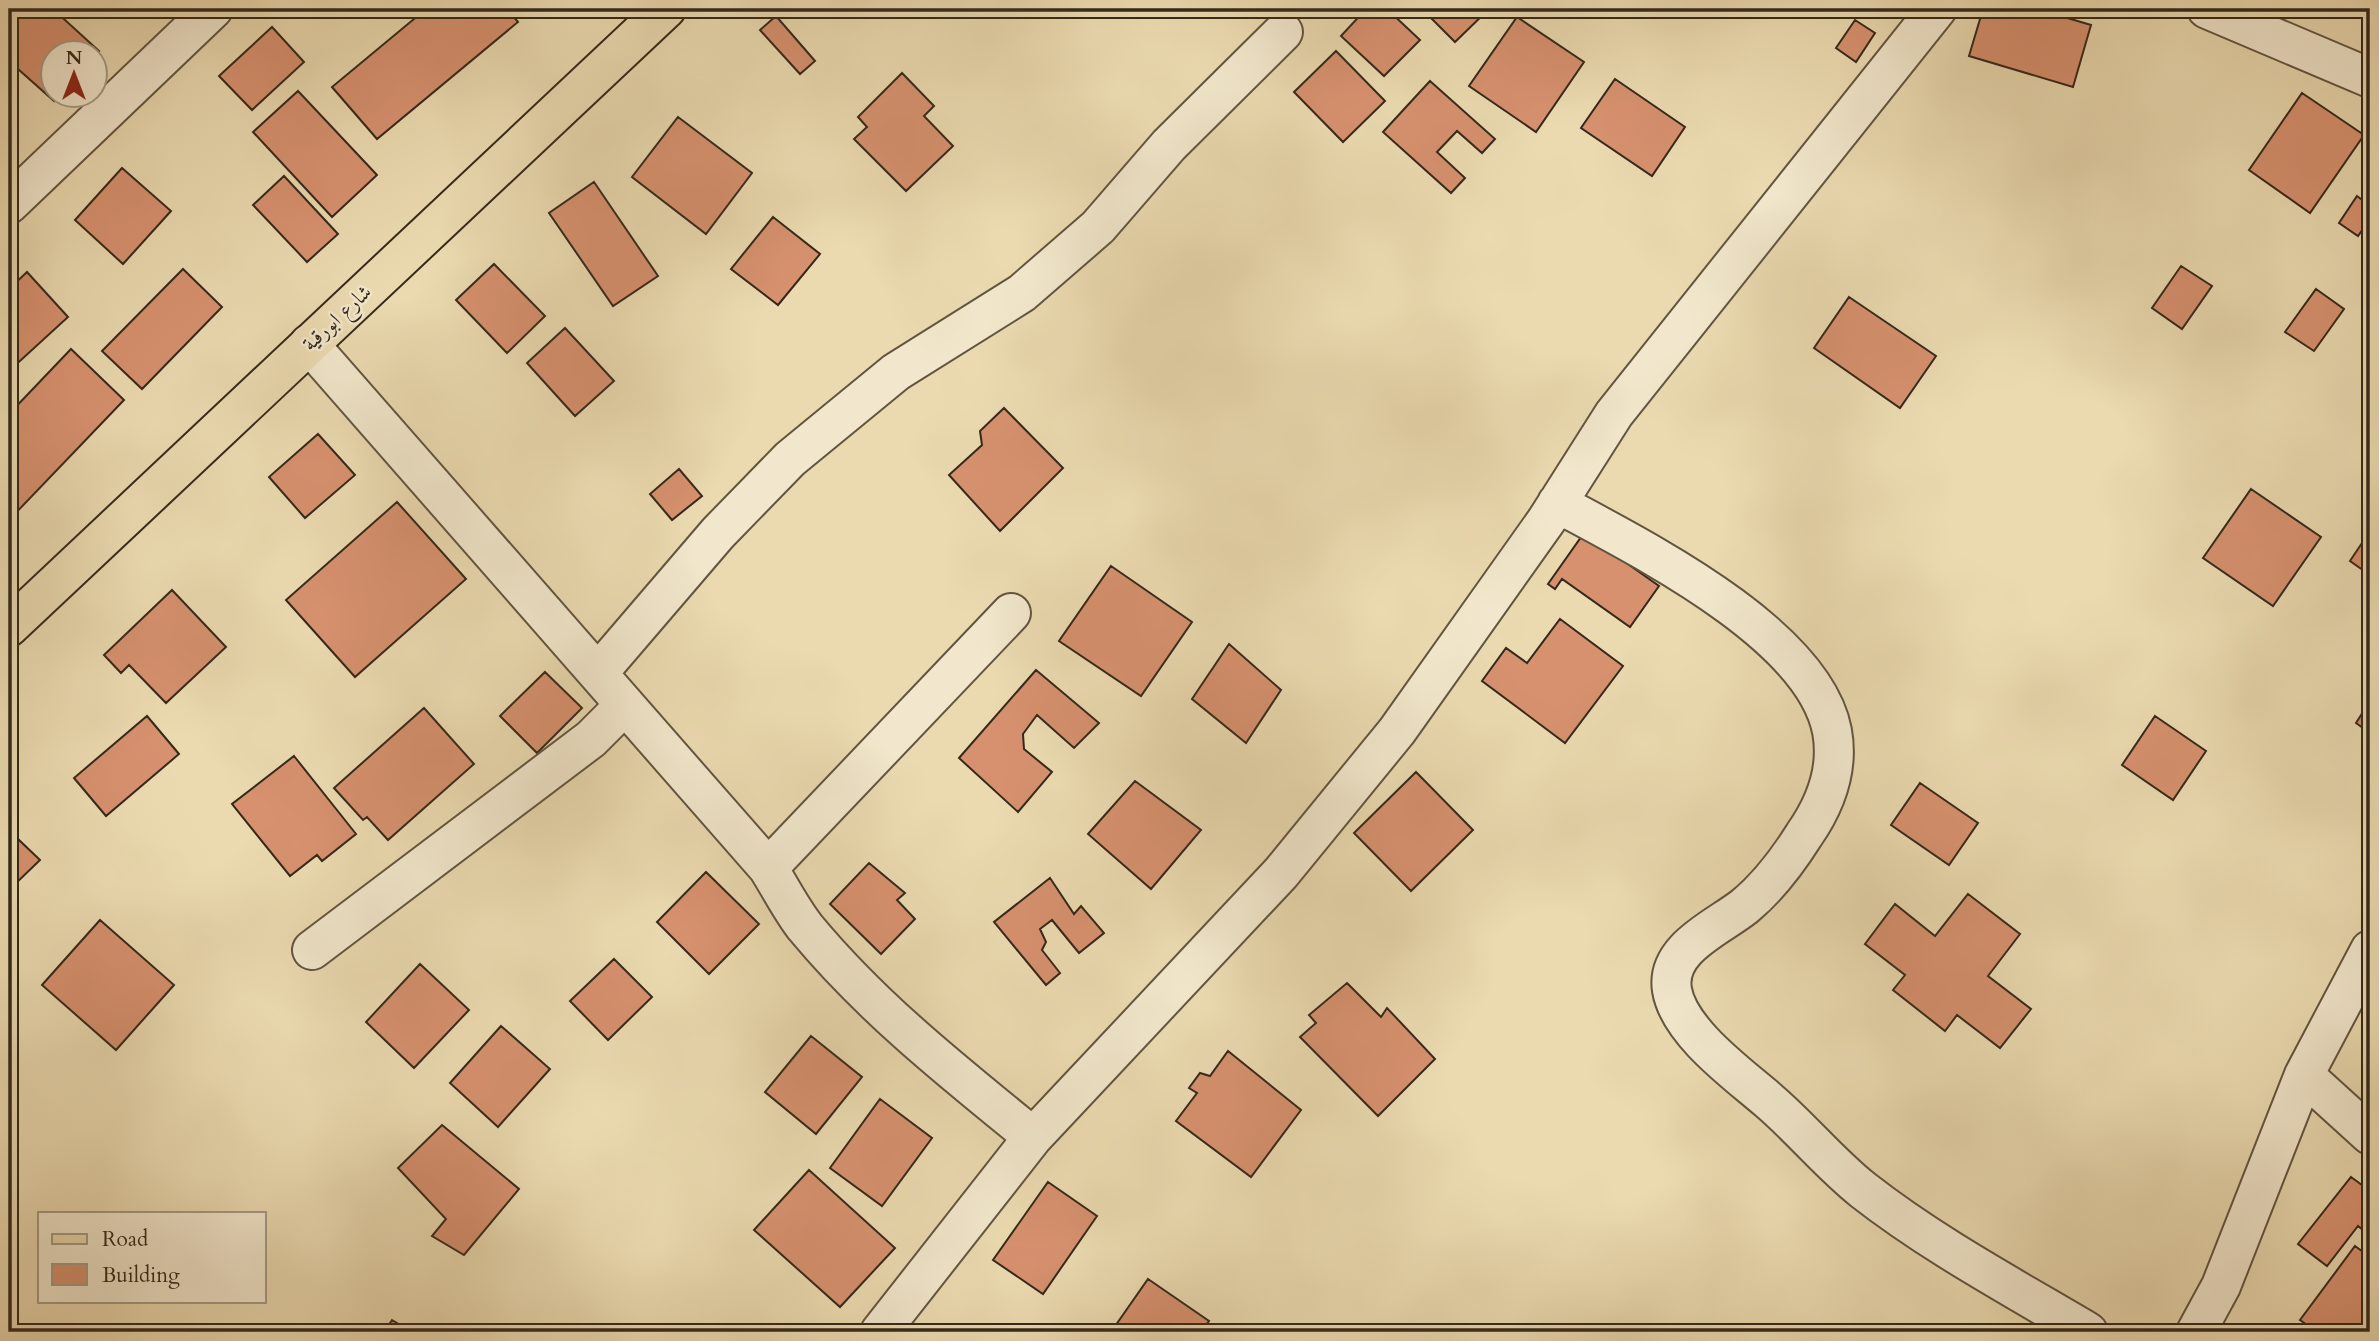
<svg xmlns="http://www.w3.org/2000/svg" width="2379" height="1341" viewBox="0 0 2379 1341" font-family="Cardo,Amiri,serif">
<rect width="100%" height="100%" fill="#ebdab0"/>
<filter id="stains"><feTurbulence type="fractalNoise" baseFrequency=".00286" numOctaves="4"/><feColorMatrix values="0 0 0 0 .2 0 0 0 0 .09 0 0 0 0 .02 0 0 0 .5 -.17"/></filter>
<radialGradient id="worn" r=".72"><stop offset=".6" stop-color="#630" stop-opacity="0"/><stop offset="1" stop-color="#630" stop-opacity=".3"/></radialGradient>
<path fill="#d7916f" stroke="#35291a" stroke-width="2" d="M 12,9 L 53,9 L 99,51 L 94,56 L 94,52 L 52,52 L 52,94 L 60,94 L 54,101 L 9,61 L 9,12 Z
M 426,9 L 507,9 L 518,22 L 377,139 L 332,87 Z
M 1366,9 L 1387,9 L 1420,40 L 1384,76 L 1341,36 Z
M 1422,9 L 1489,9 L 1455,42 Z
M 1983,9 L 2037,9 L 2091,25 L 2073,87 L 1969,56 Z
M 776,16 L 815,61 L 800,74 L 760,30 Z
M 1517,17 L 1584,62 L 1536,132 L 1469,86 Z
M 1855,20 L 1875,33 L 1856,62 L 1836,48 Z
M 272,27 L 304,62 L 252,110 L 219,76 Z
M 1336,51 L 1385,101 L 1343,142 L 1294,92 Z
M 902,73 L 934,106 L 924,116 L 953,146 L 906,191 L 854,139 L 867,127 L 858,117 Z
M 1615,79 L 1685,127 L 1652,176 L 1581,128 Z
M 1430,81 L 1495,139 L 1482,153 L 1457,131 L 1437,152 L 1465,178 L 1451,193 L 1383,132 Z
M 298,91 L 377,175 L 332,217 L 253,132 Z
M 2302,93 L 2364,135 L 2310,213 L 2249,170 Z
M 678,117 L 752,173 L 706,234 L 632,177 Z
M 122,168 L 171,211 L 123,264 L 75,220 Z
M 284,176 L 338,234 L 307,262 L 253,205 Z
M 594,182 L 658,276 L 613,306 L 549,213 Z
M 2357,196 L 2370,206 L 2370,219 L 2358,236 L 2339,223 Z
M 773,217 L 820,254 L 778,305 L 731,269 Z
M 494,264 L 545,316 L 507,353 L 456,300 Z
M 2181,266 L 2212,286 L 2182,329 L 2152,308 Z
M 183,269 L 222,307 L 142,389 L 102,351 Z
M 27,272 L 68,317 L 9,371 L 9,289 Z
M 2316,289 L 2344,309 L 2314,351 L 2285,332 Z
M 1849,297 L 1936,356 L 1900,408 L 1814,348 Z
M 565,328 L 614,381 L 575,416 L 527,363 Z
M 71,349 L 124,400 L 9,520 L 9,414 Z
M 1004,408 L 1063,468 L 1000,531 L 949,475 L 982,445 L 980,431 Z
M 318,434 L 355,475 L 305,518 L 269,477 Z
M 679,469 L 702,496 L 672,520 L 650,494 Z
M 2251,489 L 2321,537 L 2273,606 L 2203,558 Z
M 397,502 L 466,579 L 355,677 L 286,600 Z
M 2370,531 L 2370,575 L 2350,561 Z
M 1584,533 L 1659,586 L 1630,627 L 1562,579 L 1555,589 L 1548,584 Z
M 1111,566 L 1192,622 L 1141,696 L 1059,641 Z
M 172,590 L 226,647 L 166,703 L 129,665 L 121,673 L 104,655 Z
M 1560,619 L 1623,666 L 1565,743 L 1482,681 L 1506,648 L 1527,663 Z
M 1229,644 L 1281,690 L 1246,743 L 1192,699 Z
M 1036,670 L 1099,723 L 1074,748 L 1037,715 L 1023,734 L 1024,749 L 1052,772 L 1018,812 L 959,758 Z
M 545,672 L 582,708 L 537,753 L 500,716 Z
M 2370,701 L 2370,733 L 2356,723 Z
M 424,708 L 474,764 L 388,840 L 367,817 L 363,820 L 334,788 Z
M 147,716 L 179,754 L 106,816 L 74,778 Z
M 2155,716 L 2206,751 L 2173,800 L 2122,765 Z
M 294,756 L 356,834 L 322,861 L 317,855 L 290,876 L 232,804 Z
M 1416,772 L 1473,830 L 1411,891 L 1354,833 Z
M 1135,781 L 1201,830 L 1151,889 L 1088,834 Z
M 1920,783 L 1978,823 L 1949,865 L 1891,825 Z
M 9,837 L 15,844 L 19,840 L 40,860 L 9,890 Z
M 869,863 L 905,893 L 897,900 L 915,919 L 881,954 L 830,904 Z
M 706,872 L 759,924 L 709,974 L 657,922 Z
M 1050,878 L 1074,914 L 1081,906 L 1104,933 L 1079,953 L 1052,920 L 1040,929 L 1046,942 L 1042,950 L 1060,973 L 1046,985 L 994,922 Z
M 1968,894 L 2020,934 L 1988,976 L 2031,1009 L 2000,1048 L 1957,1015 L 1945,1031 L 1893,990 L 1905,975 L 1865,944 L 1895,904 L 1935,936 Z
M 100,920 L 174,985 L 116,1050 L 42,985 Z
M 614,959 L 652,997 L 608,1040 L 570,1001 Z
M 420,964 L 469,1010 L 414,1068 L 366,1022 Z
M 1347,983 L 1381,1017 L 1387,1008 L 1435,1059 L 1378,1116 L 1300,1037 L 1316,1023 L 1309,1015 Z
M 501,1026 L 550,1069 L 498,1127 L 450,1083 Z
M 811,1036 L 862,1077 L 816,1134 L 765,1092 Z
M 1228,1051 L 1301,1110 L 1251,1177 L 1176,1121 L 1197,1093 L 1189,1088 L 1200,1073 L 1210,1076 Z
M 880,1099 L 932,1138 L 882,1206 L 830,1168 Z
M 442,1125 L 519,1189 L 464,1255 L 432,1236 L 446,1219 L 398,1168 Z
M 809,1170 L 895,1248 L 840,1307 L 754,1230 Z
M 2351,1177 L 2370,1191 L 2370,1236 L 2358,1226 L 2327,1266 L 2298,1244 Z
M 1048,1182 L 1097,1216 L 1043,1294 L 993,1260 Z
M 2355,1246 L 2370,1257 L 2370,1332 L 2317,1332 L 2300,1320 Z
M 1148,1279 L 1209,1321 L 1201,1332 L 1111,1332 Z
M 392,1320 L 412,1332 L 384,1332 Z
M 714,1325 L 721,1332 L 706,1332 Z"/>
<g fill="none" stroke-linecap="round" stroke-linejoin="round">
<defs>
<path id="minor" d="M 2207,9 L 2370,78
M 9,204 L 213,9
M 309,344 L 768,868 L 1011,613
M 1557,503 C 1638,547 1813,633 1832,731 C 1839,769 1825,805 1804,835 C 1787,862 1769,886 1745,906 C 1719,927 1665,948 1672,990 C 1679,1032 1738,1074 1768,1100 C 1801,1128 1829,1163 1863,1190 C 1932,1244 2012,1287 2088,1332
M 598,673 L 718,533 L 790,459 L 896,372 L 1022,293 L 1098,227 L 1169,145 L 1283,32
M 768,868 C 780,887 791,909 805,927 C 871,1007 953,1072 1033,1137
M 312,950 L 591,739 L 625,705
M 2304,1075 L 2370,1135
M 880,1332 L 1033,1137 L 1281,873 L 1397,731 L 1546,521 L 1614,414 L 1937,9
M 2196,1332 L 2221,1286 L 2304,1075 L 2370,950"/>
<path id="major" d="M 9,627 L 666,9"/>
</defs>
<use href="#minor" stroke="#625540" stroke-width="42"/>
<use href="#major" stroke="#35291a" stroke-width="42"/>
<use href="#minor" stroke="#f2e7cc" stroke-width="38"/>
<use href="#major" stroke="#ebdab0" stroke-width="38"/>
</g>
<g text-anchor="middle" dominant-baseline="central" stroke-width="5" stroke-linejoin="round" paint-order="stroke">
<g font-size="21" fill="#35291a" stroke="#f2e7cc">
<text transform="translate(337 318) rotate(-43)">شارع ابورقية</text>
</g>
</g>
<rect width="2379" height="1341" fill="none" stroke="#ebdab0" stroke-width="35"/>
<rect x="10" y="10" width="2358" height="1320" fill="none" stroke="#35291a" stroke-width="3.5"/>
<rect x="18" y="18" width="2344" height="1306" fill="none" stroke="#35291a" stroke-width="2"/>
<rect x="38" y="1212" width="228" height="91" fill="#f2e7cc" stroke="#a69b85" stroke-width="2"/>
<rect x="52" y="1234" width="35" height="10" fill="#ebdab0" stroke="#a69b85" stroke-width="2"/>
<text x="102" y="1246" font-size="21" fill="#35291a">Road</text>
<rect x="52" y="1264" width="35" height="21" fill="#d7916f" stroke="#a69b85" stroke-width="2"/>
<text x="102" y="1282" font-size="21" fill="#35291a">Building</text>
<g transform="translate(74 74)"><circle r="33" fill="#f2e7cc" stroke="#a69b85" stroke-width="2"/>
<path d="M0-5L12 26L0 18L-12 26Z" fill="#8f2418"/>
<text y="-10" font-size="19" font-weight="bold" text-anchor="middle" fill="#35291a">N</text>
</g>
<rect width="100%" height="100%" filter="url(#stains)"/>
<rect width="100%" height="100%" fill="url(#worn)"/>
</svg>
